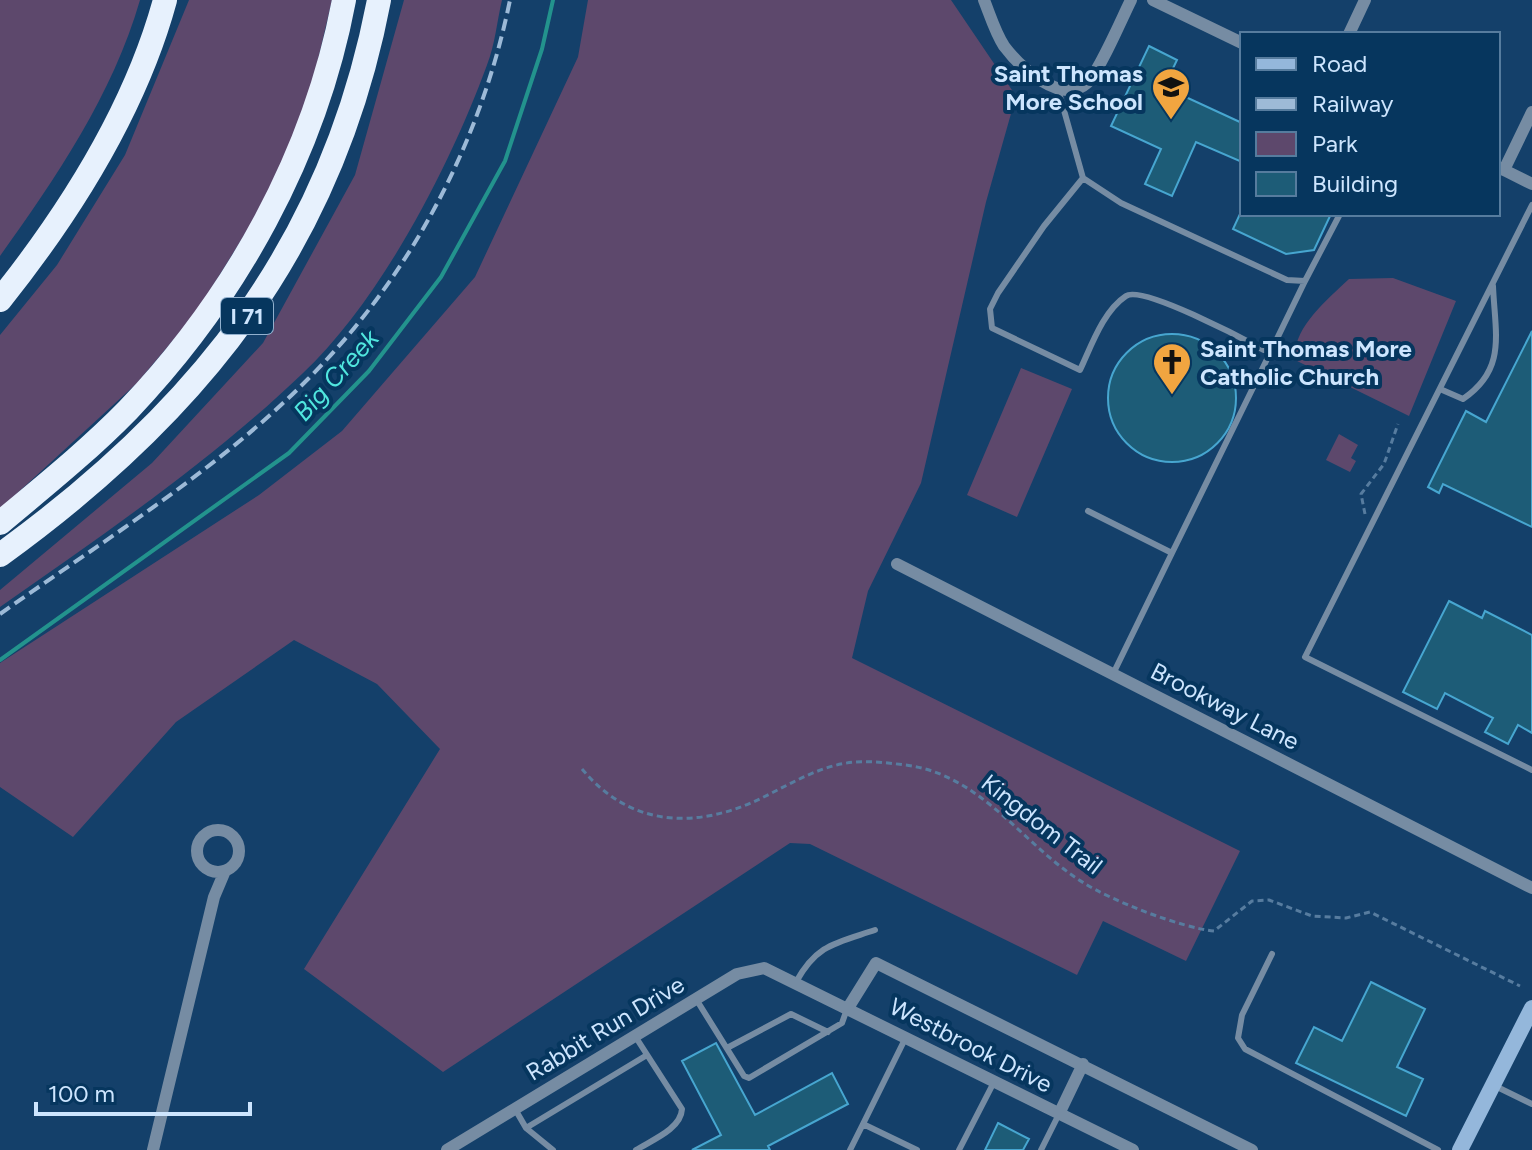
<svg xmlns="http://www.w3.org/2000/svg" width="1532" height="1150" viewBox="0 0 1532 1150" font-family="Figtree,sans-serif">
<rect width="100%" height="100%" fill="#14406a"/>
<path fill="#5d486c" d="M 0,0 L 140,0 C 113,94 56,178 0,256 Z
M 189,0 L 332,0 L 313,81 L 274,187 L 196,313 L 137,383 L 0,509 L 0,335 L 57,265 L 125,155 Z
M 404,0 L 502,0 C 497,21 495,45 487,65 C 450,166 381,300 302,374 C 210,462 104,534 0,607 L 0,590 L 152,463 L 263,343 L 355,175 Z
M 588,0 L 951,0 L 1016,96 L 986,202 L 921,483 L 868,591 L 852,658 L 1240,851 L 1186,961 L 1103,921 L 1077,975 L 810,844 L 790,843 L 443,1072 L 304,969 L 440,749 L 377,684 L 294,640 L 176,722 L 73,837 L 0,787 L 0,663 L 259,495 L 342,431 L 475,277 L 578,57 Z
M 1393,278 L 1456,301 L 1409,416 L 1295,360 C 1292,328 1327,300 1349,279 Z
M 1021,368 L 1072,389 L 1017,517 L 967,495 Z
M 1339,434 L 1358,445 L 1351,458 L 1356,461 L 1350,472 L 1326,460 Z"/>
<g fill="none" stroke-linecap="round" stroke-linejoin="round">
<path stroke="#23938d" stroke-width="4" d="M 0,660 L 289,453 L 369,371 L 441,277 L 505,161 L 542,49 L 553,0"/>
</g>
<path fill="#1d5c77" stroke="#47a6d0" stroke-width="2" d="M 1149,46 L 1177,60 L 1164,87 L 1242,123 L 1242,162 L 1196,142 L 1172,196 L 1145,184 L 1161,149 L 1111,126 Z
M 1240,214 L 1331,214 L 1314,250 L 1286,254 L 1233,229 Z
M 1532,331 L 1532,527 L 1443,484 L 1439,493 L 1428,487 L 1466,411 L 1486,422 Z
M1108 398a64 64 0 1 1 128 0a64 64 0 1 1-128 0Z
M 1449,601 L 1482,618 L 1485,611 L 1532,635 L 1532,733 L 1518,725 L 1508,744 L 1485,732 L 1493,718 L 1445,693 L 1437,709 L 1403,692 Z
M 1371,982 L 1425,1009 L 1397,1067 L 1423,1079 L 1406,1116 L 1296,1063 L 1314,1027 L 1342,1041 Z
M 716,1043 L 755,1115 L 832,1073 L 848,1104 L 768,1146 L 770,1150 L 692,1150 L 721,1135 L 682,1061 Z
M 998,1123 L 1029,1139 L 1023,1150 L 985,1150 Z"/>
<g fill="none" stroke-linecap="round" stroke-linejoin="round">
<path stroke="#577c9f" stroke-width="3" stroke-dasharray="6 4" stroke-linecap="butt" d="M 1365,514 L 1361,494 L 1384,464 L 1398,424
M 582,769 C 627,823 687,830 751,803 C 778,791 804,774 833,766 C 857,759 881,762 905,765 C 982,774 1023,846 1084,883 C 1112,901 1182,928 1214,931 L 1252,901 L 1269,900 L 1312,916 L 1346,918 L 1370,912 L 1520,986"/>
<path stroke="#768ca3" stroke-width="6" d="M 1058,89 L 1083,178 L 1121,203 L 1287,280 L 1305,281 L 1340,214
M 1083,178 L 1044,226 L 998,293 L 990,309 L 992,328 L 1080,370 C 1091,347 1103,311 1126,296 C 1142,285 1244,339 1264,350 L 1272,349 L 1305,281
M 1532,205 L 1305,657 L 1532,770
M 1440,389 L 1463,399 C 1507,369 1495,334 1493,286
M 1088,511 L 1172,553 L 1113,674
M 1172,553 L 1272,349
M 1272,954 L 1242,1015 L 1238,1038 L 1245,1049 L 1438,1150
M 796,982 C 817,944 836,943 875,930
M 696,999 L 744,1076 L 749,1078 L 842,1023 L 847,1009
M 635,1036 L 682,1109 C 681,1129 652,1140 636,1150
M 906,1037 L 863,1124 L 917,1150
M 727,1048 L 791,1014 L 828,1032
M 1493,1085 L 1532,1104
M 515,1109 L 526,1128 L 553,1150
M 526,1128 L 647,1055
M 850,1150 L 863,1124
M 959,1150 L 994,1082
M 1041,1150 L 1059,1114"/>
<path stroke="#768ca3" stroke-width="12" d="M 984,0 C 990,15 995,32 1004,46 C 1019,66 1061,106 1087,83 C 1099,72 1122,18 1131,0
M 1153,0 L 1242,43
M 1349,34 L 1365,0
M 1498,167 L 1532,184
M 1504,170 L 1532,112
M 897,564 L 1532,888
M197 851a21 21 0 1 1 42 0a21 21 0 1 1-42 0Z
M 848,1008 L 876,963 L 1252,1150
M 1059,1114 L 1083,1064
M 153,1150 L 214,897 L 225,871
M 447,1150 L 737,974 L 764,968 L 1133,1150"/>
<path stroke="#94b7db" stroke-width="16" d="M 1460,1150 L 1532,1008"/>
<path stroke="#e7f1fd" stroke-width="24" d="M 0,300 C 71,211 135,110 165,0
M 0,523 C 43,487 89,450 128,410 C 236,297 315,154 344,0
M 0,555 C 198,412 332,246 379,0"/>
<path stroke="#9dbad7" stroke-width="4" stroke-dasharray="12 6" stroke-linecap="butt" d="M 0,614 C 103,541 219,469 308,379 C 411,276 481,142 510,0"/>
</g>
<defs>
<symbol id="school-pin" viewBox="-11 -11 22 30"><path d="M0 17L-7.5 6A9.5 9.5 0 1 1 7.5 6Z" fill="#f1a540" stroke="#06365e"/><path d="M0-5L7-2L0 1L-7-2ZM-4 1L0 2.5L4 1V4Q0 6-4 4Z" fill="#111"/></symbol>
<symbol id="church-pin" viewBox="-11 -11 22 30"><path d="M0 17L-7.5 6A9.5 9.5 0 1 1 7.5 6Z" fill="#f1a540" stroke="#06365e"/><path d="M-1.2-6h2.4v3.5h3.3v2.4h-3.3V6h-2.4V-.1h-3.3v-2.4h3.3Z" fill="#111"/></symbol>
</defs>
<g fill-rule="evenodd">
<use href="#school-pin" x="1149" y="65" width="44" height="60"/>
<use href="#church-pin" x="1150" y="340" width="44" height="60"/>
</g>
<g text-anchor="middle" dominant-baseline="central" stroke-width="8" stroke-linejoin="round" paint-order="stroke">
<rect fill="#06365e" stroke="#91b0ce" stroke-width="2" x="221" y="298" width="52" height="36" rx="6"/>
<g font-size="22" font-weight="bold" fill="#cde5fe">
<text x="247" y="316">I 71</text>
</g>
<g font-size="24" font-weight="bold" fill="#cde5fe" stroke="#06365e" text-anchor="end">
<text x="1143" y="73">Saint Thomas<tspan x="1143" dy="28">More School</tspan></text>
<text x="1200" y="348" text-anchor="start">Saint Thomas More<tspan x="1200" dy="28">Catholic Church</tspan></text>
</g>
<g font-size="24" fill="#cde5fe" stroke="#06365e">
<text transform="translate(1225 706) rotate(27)">Brookway Lane</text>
<text transform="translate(1042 824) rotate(38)">Kingdom Trail</text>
<text transform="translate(605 1028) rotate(-31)">Rabbit Run Drive</text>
<text transform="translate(971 1045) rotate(27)">Westbrook Drive</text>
</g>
<g font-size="26" font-style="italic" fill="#50e6de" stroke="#06365e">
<text transform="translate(336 375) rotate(-48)">Big Creek</text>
</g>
</g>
<rect x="1240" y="32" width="260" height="184" fill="#06365e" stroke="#567c9e" stroke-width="2"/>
<rect x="1256" y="58" width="40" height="12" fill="#94b7db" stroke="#567c9e" stroke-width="2"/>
<text x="1312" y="72" font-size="24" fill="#cde5fe">Road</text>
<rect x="1256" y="98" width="40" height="12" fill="#9dbad7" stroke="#567c9e" stroke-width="2"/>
<text x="1312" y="112" font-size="24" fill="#cde5fe">Railway</text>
<rect x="1256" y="132" width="40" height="24" fill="#5d486c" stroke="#567c9e" stroke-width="2"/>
<text x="1312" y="152" font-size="24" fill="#cde5fe">Park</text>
<rect x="1256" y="172" width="40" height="24" fill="#1d5c77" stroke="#567c9e" stroke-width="2"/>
<text x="1312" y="192" font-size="24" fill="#cde5fe">Building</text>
<path d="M36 1102v12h214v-12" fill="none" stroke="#cde5fe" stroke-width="4"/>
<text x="48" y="1102" font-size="24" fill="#cde5fe" stroke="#06365e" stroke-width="6" paint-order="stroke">100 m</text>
</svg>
